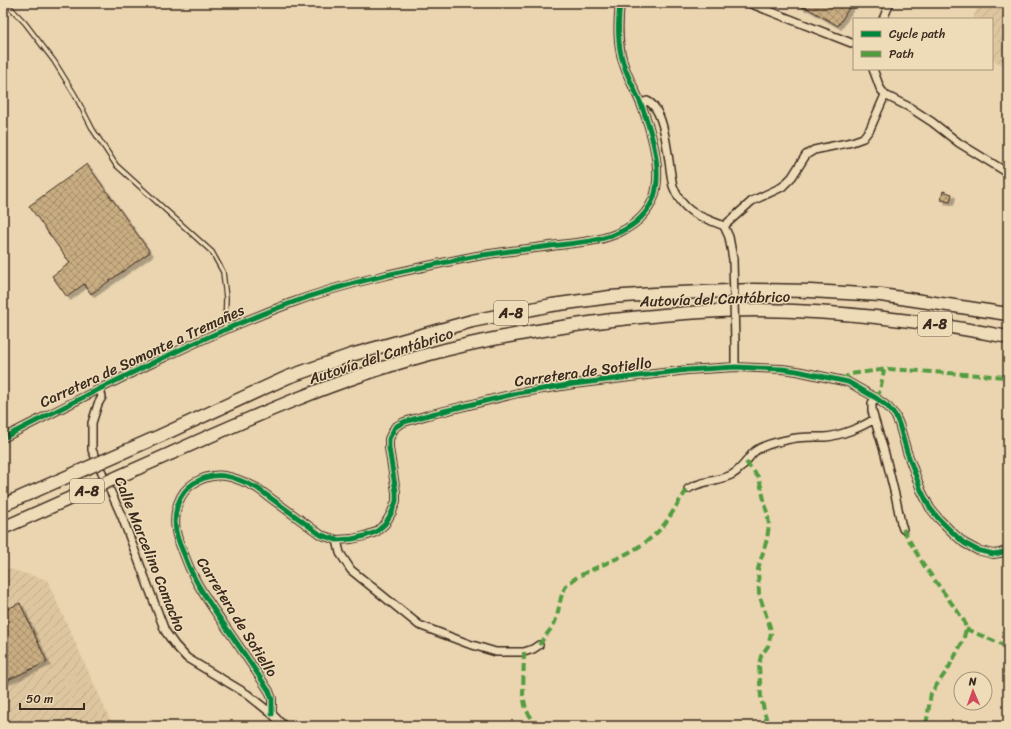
<svg xmlns="http://www.w3.org/2000/svg" width="1011" height="729" viewBox="0 0 1011 729" font-family="Sriracha,sans-serif">
<defs>
<pattern id="industrial-furrows" width="10" height="10" patternUnits="userSpaceOnUse"><rect width="10" height="10" fill="#ddc69f"/><path d="M-1 1l2-2M0 10L10 0M9 11l2-2" fill="none" stroke="#bfaa88"/></pattern>
<pattern id="building-cross-hatch" width="8" height="8" patternUnits="userSpaceOnUse"><rect width="8" height="8" fill="#c9ad82"/><path d="M0 0l8 8M0 8l8-8" fill="none" stroke="#a48d6a"/></pattern>
<filter id="shadow"><feDropShadow dx="3.5" dy="3.5" stdDeviation="0" flood-color="#0004"/></filter>
</defs>
<rect width="100%" height="100%" fill="#ead5b0"/>
<filter id="ink" filterUnits="userSpaceOnUse"><feTurbulence type="fractalNoise" baseFrequency=".025" numOctaves="2"/><feDisplacementMap in="SourceGraphic" scale="8" xChannelSelector="R" yChannelSelector="G"/><feConvolveMatrix kernelMatrix="1 2 1 2 8 2 1 2 1" color-interpolation-filters="sRGB"/></filter>
<g filter="url(#ink)">
<path fill="url(#industrial-furrows)" d="M 979,3 L 1008,3 L 1008,67 L 992,60 L 992,19 L 973,19 Z
M 3,567 L 47,580 L 113,726 L 3,726 Z"/>
<path fill="url(#building-cross-hatch)" stroke="#3b2a1e" filter="url(#shadow)" d="M 796,3 L 807,3 L 804,8 Z
M 807,3 L 852,3 L 838,26 L 805,7 Z
M 1008,48 L 1008,62 L 1003,60 Z
M 87,164 L 150,252 L 91,294 L 84,284 L 67,297 L 52,276 L 70,263 L 29,206 Z
M 943,191 L 952,194 L 950,202 L 941,200 Z
M 20,603 L 47,662 L 3,682 L 3,611 Z"/>
<g fill="none" stroke-linecap="round" stroke-linejoin="round">
<defs>
<path id="service" d="M 6,3 L 25,23 L 54,61 L 75,95 L 93,130 L 116,165 L 212,252 L 223,272 L 226,298 L 225,329"/>
<path id="minor" d="M 749,3 L 854,44
M 883,19 L 890,3
M 873,69 L 880,88 L 885,95 L 909,107 L 932,122 L 959,143 L 1008,173
M 641,104 L 647,101 C 667,109 668,166 673,186 C 676,194 680,201 686,207 C 696,217 711,220 724,226 L 729,237 L 733,259
M 724,226 L 752,201 L 782,187 L 792,177 L 806,155 L 814,150 L 852,142 L 863,138 L 870,129 L 885,95
M 735,342 L 735,367
M 100,389 L 102,397 L 98,404 L 92,423 L 92,450 L 122,517 L 165,631 L 175,645 L 187,658 L 247,694 L 272,714 L 284,726
M 876,398 L 872,403 L 872,411 L 885,454 L 896,499 L 901,523 L 903,529
M 3,438 C 97,390 192,340 291,303 C 350,281 416,268 477,256 C 507,251 537,248 567,244 C 585,242 604,240 620,232 C 635,225 648,213 654,197 C 663,169 651,130 641,104 C 635,90 627,76 623,62 C 617,43 618,23 620,3
M 688,489 C 701,480 719,482 733,474 C 743,468 747,459 754,452 C 762,445 776,442 786,440 C 799,436 812,437 825,437 C 839,436 863,427 874,419
M 337,540 L 340,553 L 351,570 L 419,625 L 469,644 L 496,652 L 524,652 L 533,649 L 539,645
M 272,714 L 272,699 L 269,691 C 254,668 239,646 223,623 C 213,608 202,593 194,577 C 190,570 187,562 184,554 C 181,547 177,539 176,531 C 173,513 178,493 194,483 C 217,469 235,477 257,488 L 321,535 L 337,540 L 352,539 L 365,536 L 376,532 L 385,524 L 392,512 L 396,501 L 396,492 L 389,448 L 389,439 L 395,427 L 404,422 L 428,415 L 518,393 L 574,384 L 687,370 L 735,367 L 782,369 L 797,371 L 848,382 L 876,398 L 888,407 L 895,415 L 899,424 L 907,452 L 921,490 L 930,508 L 938,518 L 952,532 L 964,543 L 977,550 L 993,554 L 1000,553 L 1008,550"/>
<path id="motorway" d="M 162,435 L 288,377 L 351,355 L 472,321 L 552,305 L 610,297 L 654,294 L 754,290 L 810,291 L 881,295 L 1008,314
M 172,453 C 254,416 338,379 426,355 C 487,338 550,328 612,320 C 661,315 710,310 759,310 C 843,311 926,321 1008,337"/>
</defs>
<use href="#service" stroke="#3b2a1e" stroke-width="6"/>
<use href="#minor" stroke="#3b2a1e" stroke-width="10"/>
<use href="#motorway" stroke="#3b2a1e" stroke-width="15"/>
<use href="#service" stroke="#eedbb8" stroke-width="3.5"/>
<use href="#minor" stroke="#eedbb8" stroke-width="7"/>
<use href="#motorway" stroke="#eedbb8" stroke-width="12"/>
<defs>
<path id="minor-bridge" d="M 733,259 L 735,342"/>
<path id="motorway-bridge" d="M 3,505 L 162,435
M 3,528 L 172,453"/>
</defs>
<use href="#minor-bridge" stroke="#3b2a1e" stroke-width="10" stroke-linecap="butt"/>
<use href="#motorway-bridge" stroke="#3b2a1e" stroke-width="15" stroke-linecap="butt"/>
<use href="#minor-bridge" stroke="#eedbb8" stroke-width="7"/>
<use href="#motorway-bridge" stroke="#eedbb8" stroke-width="12"/>
<path stroke="#529c3f" stroke-width="4" stroke-dasharray="8 4" stroke-linecap="butt" d="M 842,380 L 850,374 L 888,369 L 1008,377
M 876,398 L 880,391 L 884,370
M 746,462 L 759,478 L 768,517 L 769,525 L 767,539 L 758,569 L 759,594 L 770,627 L 771,633 L 768,646 L 761,656 L 759,665 L 761,698 L 768,726
M 903,529 L 913,547 L 925,567 L 958,612 L 964,621 L 966,629 L 963,641 L 948,669 L 931,693 L 926,726
M 966,629 L 1008,647
M 539,645 C 544,637 551,630 555,622 C 560,610 559,593 568,584 C 577,576 589,571 600,566 C 618,558 639,549 653,536 C 669,523 675,505 688,489
M 524,652 L 523,695 L 526,710 L 537,726"/>
<defs>
<path id="cycleway" d="M 3,438 C 97,390 192,340 291,303 C 350,281 416,268 477,256 C 507,251 537,248 567,244 C 585,242 604,240 620,232 C 635,225 648,213 654,197 C 663,169 651,130 641,104 C 635,90 627,76 623,62 C 617,43 618,23 620,3
M 272,714 L 272,699 L 269,691 C 254,668 239,646 223,623 C 213,608 202,593 194,577 C 190,570 187,562 184,554 C 181,547 177,539 176,531 C 173,513 178,493 194,483 C 217,469 235,477 257,488 L 321,535 L 337,540 L 352,539 L 365,536 L 376,532 L 385,524 L 392,512 L 396,501 L 396,492 L 389,448 L 389,439 L 395,427 L 404,422 L 428,415 L 518,393 L 574,384 L 687,370 L 735,367 L 782,369 L 797,371 L 848,382 L 876,398 L 888,407 L 895,415 L 899,424 L 907,452 L 921,490 L 930,508 L 938,518 L 952,532 L 964,543 L 977,550 L 993,554 L 1000,553 L 1008,550"/>
</defs>
<use href="#cycleway" stroke="#eedbb8" stroke-width="8"/>
<use href="#cycleway" stroke="#00873e" stroke-width="5"/>
</g>
</g>
<g text-anchor="middle" dominant-baseline="central" stroke-width="3" stroke-linejoin="round" paint-order="stroke">
<g fill="#eedbb8" stroke="#715f4c" stroke-width="1">
<rect x="494" y="301" width="34" height="24" rx="3"/>
<rect x="918" y="312" width="34" height="24" rx="3"/>
<rect x="70" y="479" width="34" height="24" rx="3"/>
</g>
<g font-size="14" font-weight="bold" fill="#3b2a1e">
<text x="511" y="313">A-8</text>
<text x="935" y="324">A-8</text>
<text x="87" y="491">A-8</text>
</g>
<g font-size="15" fill="#3b2a1e" stroke="#eedbb8">
<text transform="translate(715 299) rotate(-2)">Autovía del Cantábrico</text>
<text transform="translate(142 356) rotate(-25)">Carretera de Somonte a Tremañes</text>
<text transform="translate(381 356) rotate(-18)">Autovía del Cantábrico</text>
<text transform="translate(583 372) rotate(-8)">Carretera de Sotiello</text>
<text transform="translate(150 554) rotate(68)">Calle Marcelino Camacho</text>
<text transform="translate(237 617) rotate(58)">Carretera de Sotiello</text>
</g>
</g>
<rect width="1011" height="729" fill="none" stroke="#eedbb8" stroke-width="16"/>
<rect x="8" y="8" width="995" height="713" fill="none" stroke="#3b2a1e" stroke-width="1.5" filter="url(#ink)"/>
<rect x="853" y="18" width="140" height="52" fill="#eedbb8" stroke="#a6947a"/>
<rect x="861" y="31" width="20" height="6" fill="#00873e" stroke="#a6947a"/>
<text x="889" y="38" font-size="12" fill="#3b2a1e">Cycle path</text>
<rect x="861" y="51" width="20" height="6" fill="#529c3f" stroke="#a6947a"/>
<text x="889" y="58" font-size="12" fill="#3b2a1e">Path</text>
<g transform="translate(973 691) rotate(358)"><circle r="19" fill="#eedbb8" stroke="#a6947a"/>
<path d="M0-3L7 15L0 10L-7 15Z" fill="#d1495b"/>
<text y="-6" font-size="11" font-weight="bold" text-anchor="middle" fill="#3b2a1e">N</text>
</g>
<path d="M20 703v6h64v-6" fill="none" stroke="#3b2a1e" stroke-width="2"/>
<text x="26" y="703" font-size="12" fill="#3b2a1e" stroke="#eedbb8" stroke-width="3" paint-order="stroke">50 m</text>
</svg>
